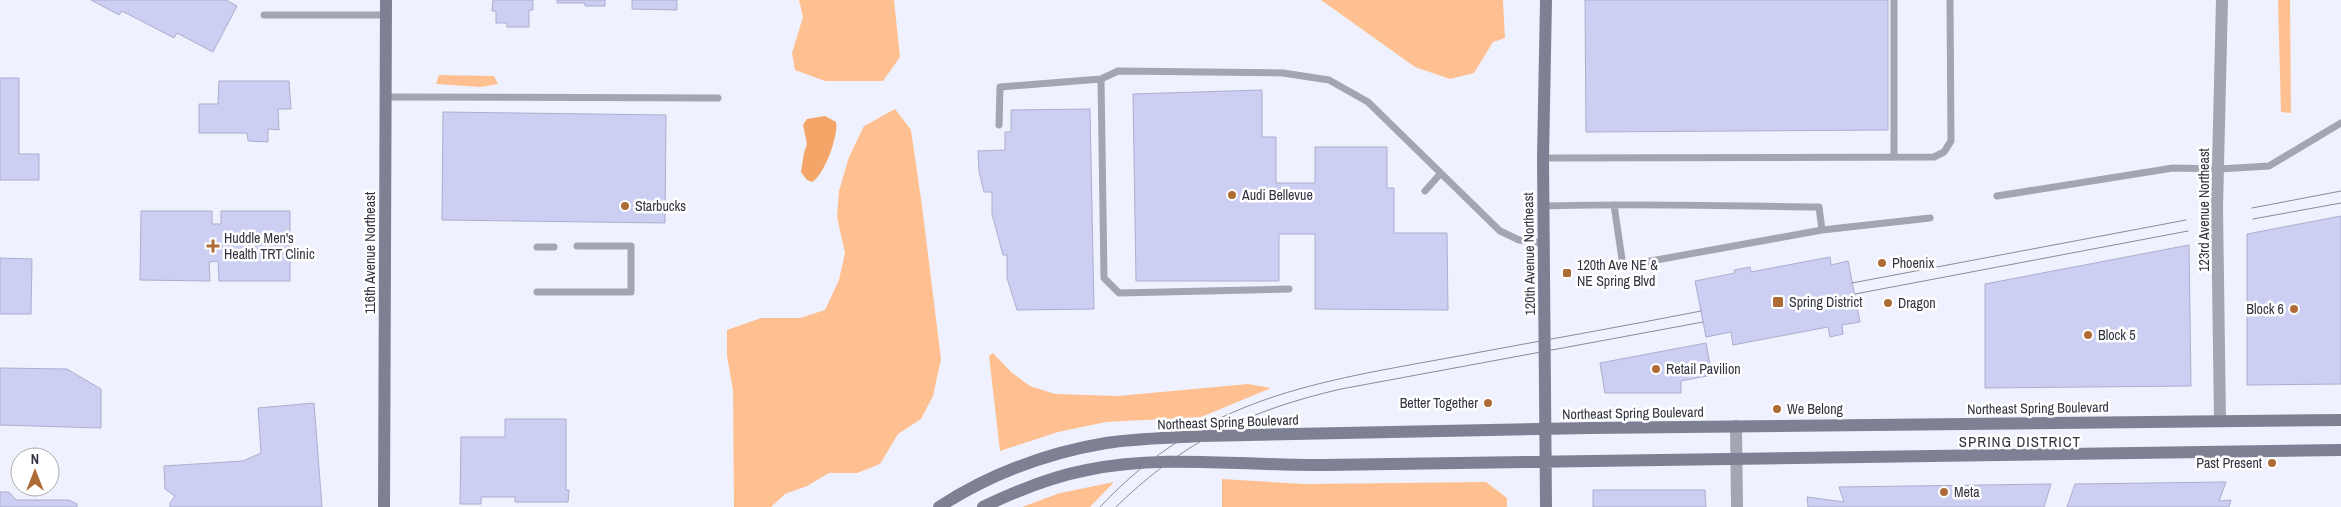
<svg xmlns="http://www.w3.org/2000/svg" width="2341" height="507" viewBox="0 0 2341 507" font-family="'Archivo Narrow',sans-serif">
<rect width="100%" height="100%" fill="#eff1fe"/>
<path fill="#fec090" d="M 799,0 L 894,0 L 900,57 L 883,81 L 825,81 L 795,70 L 792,53 L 803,17 Z
M 1321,0 L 1503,0 L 1505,38 L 1493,42 L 1474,73 L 1450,79 L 1415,67 Z
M 2278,0 L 2290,0 L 2291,113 L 2281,112 Z
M 439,75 L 494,76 L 498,84 L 481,87 L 436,84 Z
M 895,109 L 911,130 L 922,206 L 941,359 L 933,396 L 921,419 L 898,434 L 880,464 L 857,473 L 829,473 L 807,486 L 785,494 L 771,507 L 734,507 L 733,390 L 727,356 L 727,330 L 761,318 L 800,318 L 825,310 L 839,280 L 845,253 L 837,217 L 839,191 L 849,157 L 864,126 Z
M 993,353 L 1011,372 L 1030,386 L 1055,394 L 1118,396 L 1248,384 L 1271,388 L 1201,417 L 1106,422 L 1058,432 L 1000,451 L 989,356 Z
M 1222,479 L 1304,484 L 1486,482 L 1507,498 L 1507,507 L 1222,507 Z
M 1114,482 L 1090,507 L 1022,507 L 1060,493 Z"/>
<path fill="#f3a668" d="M 825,116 L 836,122 C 839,135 824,176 812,182 L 807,180 L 801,172 L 804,153 L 807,144 L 803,125 L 807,119 Z"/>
<path fill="#cccff2" stroke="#acaece" d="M 91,0 L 226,0 L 237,6 L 213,52 L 177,33 L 174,38 L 122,11 L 119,15 Z
M 493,0 L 533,0 L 533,10 L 529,10 L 529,27 L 507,27 L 507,23 L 496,23 L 496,11 L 492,11 Z
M 557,0 L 605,0 L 605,6 L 585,6 L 585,3 L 557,3 Z
M 632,0 L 677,0 L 677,10 L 632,9 Z
M 1585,0 L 1888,0 L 1888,130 L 1586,132 Z
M 0,78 L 19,78 L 19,154 L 39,154 L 39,180 L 0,180 Z
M 219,81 L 289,81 L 291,109 L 278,109 L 279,130 L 268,129 L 268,142 L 248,141 L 247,133 L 199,133 L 199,104 L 218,104 Z
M 1262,90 L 1262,137 L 1276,137 L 1276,183 L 1315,183 L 1315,147 L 1387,147 L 1387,188 L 1394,188 L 1394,233 L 1447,233 L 1448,310 L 1315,309 L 1315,234 L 1279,234 L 1279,281 L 1136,281 L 1133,94 Z
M 1090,109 L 1094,309 L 1017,310 L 1007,278 L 1007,255 L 1003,255 L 992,214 L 992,192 L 984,192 L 979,171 L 978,151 L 1005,150 L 1005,132 L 1011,132 L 1011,110 Z
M 443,112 L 666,115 L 665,223 L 442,220 Z
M 141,211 L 212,211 L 212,224 L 221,224 L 221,211 L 290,211 L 290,281 L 219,281 L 218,261 L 209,262 L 210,281 L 140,280 Z
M 2341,216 L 2341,384 L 2247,385 L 2247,234 Z
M 2189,245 L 2191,386 L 1985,388 L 1985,284 Z
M 1830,257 L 1831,265 L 1848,261 L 1860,322 L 1842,325 L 1843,334 L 1830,337 L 1828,327 L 1733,345 L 1731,332 L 1706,337 L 1695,281 L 1735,273 L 1734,270 L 1750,267 L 1751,272 Z
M 0,258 L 32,259 L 31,314 L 0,314 Z
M 1706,343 L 1712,375 L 1681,381 L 1681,393 L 1605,393 L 1600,363 Z
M 0,368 L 67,369 L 101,389 L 101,428 L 0,425 Z
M 314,403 L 322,507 L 170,507 L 170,503 L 175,496 L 165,489 L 164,466 L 243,461 L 261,453 L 258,408 Z
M 505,419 L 566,419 L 566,490 L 569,490 L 568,502 L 515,502 L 515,497 L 481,497 L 481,504 L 460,504 L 461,437 L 505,437 Z
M 2226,482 L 2219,501 L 2231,500 L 2229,507 L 2067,507 L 2075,484 Z
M 2051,484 L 2044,507 L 1808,507 L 1807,497 L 1844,502 L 1839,487 Z
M 1593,490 L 1705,490 L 1706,507 L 1593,507 Z
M 0,492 L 9,492 L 16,500 L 69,500 L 77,504 L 77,507 L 0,507 Z"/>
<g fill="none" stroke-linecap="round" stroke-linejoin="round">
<path stroke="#a3a5b3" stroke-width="7" d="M 1894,0 L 1894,157
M 264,15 L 386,15
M 386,97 L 718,98
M 999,125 L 1000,87 L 1101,79
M 1543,158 L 1934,157 L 1944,152 L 1951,141 L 1950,0
M 1425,191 L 1441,173
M 1997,196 L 2173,168 L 2219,169 L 2269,166 L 2341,123
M 1543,206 C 1635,203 1727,206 1819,207 L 1822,230 L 1623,266 L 1614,205
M 1822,230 L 1930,218
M 537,247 L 554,247
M 1289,289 L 1119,293 L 1104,278 L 1101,79 L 1118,71 L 1283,73 L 1329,80 L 1368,102 L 1500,231 L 1519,240 L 1543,243
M 537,292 L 631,292 L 631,246 L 577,246"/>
<path stroke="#a3a5b3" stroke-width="12" d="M 2220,421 L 2217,207 L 2222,0
M 1736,426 L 1737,507"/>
<path stroke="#7e8094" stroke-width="12" d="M 1546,0 L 1543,158 L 1546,507
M 384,507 L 386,0
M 939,507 C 990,474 1046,453 1106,443 C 1137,438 1170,438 1201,436 L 1590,428 L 2341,420
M 983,507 C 1016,491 1050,477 1087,470 C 1164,454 1245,466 1324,465 L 2341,450"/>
<path stroke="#898b98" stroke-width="1" d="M 2252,208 L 2341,191
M 2253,219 L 2341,203
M 1852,283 L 2186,220
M 1855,294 L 2188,231
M 1100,507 C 1204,396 1317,382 1459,356 C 1539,341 1620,327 1701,311
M 1116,507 C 1183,441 1250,410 1341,389 L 1703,322"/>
</g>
<g fill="#ad6c36" stroke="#fff" stroke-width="2">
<circle cx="1232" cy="195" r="5"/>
<circle cx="625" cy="206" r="5"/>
<path d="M210.5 238.5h5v5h5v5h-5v5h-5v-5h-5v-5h5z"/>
<circle cx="1882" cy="263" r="5"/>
<rect x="1562" y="268" width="10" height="10" rx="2.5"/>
<rect x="1772" y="296" width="12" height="12" rx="2.5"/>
<circle cx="1888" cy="303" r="5"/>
<circle cx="2294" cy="309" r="5"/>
<circle cx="2088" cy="335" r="5"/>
<circle cx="1656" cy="369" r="5"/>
<circle cx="1488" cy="403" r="5"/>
<circle cx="1777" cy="409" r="5"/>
<circle cx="2272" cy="463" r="5"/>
<circle cx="1944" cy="492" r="5"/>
</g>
<g text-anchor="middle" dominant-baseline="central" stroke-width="5" stroke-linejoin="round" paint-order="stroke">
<g font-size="14" fill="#323340" stroke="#fff" text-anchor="start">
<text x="1242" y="195">Audi Bellevue</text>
<text x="635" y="206">Starbucks</text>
<text x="224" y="238">Huddle Men's<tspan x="224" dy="16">Health TRT Clinic</tspan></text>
<text x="1892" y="263">Phoenix</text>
<text x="1577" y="265">120th Ave NE &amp;<tspan x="1577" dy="16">NE Spring Blvd</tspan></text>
<text x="1789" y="302">Spring District</text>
<text x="1898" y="303">Dragon</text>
<text x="2284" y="309" text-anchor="end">Block 6</text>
<text x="2098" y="335">Block 5</text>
<text x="1666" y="369">Retail Pavilion</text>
<text x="1478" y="403" text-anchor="end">Better Together</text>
<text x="1787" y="409">We Belong</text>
<text x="2262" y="463" text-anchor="end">Past Present</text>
<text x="1954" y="492">Meta</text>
</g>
<g font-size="14" fill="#323340" stroke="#fff">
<text transform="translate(2204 210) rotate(-90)">123rd Avenue Northeast</text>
<text transform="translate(370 253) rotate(-90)">116th Avenue Northeast</text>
<text transform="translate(1529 254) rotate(-91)">120th Avenue Northeast</text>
<text transform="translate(2038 408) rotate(-1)">Northeast Spring Boulevard</text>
<text transform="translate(1633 413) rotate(-1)">Northeast Spring Boulevard</text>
<text transform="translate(1228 422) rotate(-2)">Northeast Spring Boulevard</text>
</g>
<g font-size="15" letter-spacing="1" fill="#323340" stroke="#fff">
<text x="2020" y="441">SPRING DISTRICT</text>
</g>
</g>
<g transform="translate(35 472)"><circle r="24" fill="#ffffff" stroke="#adadb3"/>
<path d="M0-4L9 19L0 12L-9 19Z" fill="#ad6c36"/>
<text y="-8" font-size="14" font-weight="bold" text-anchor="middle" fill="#323340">N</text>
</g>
</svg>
